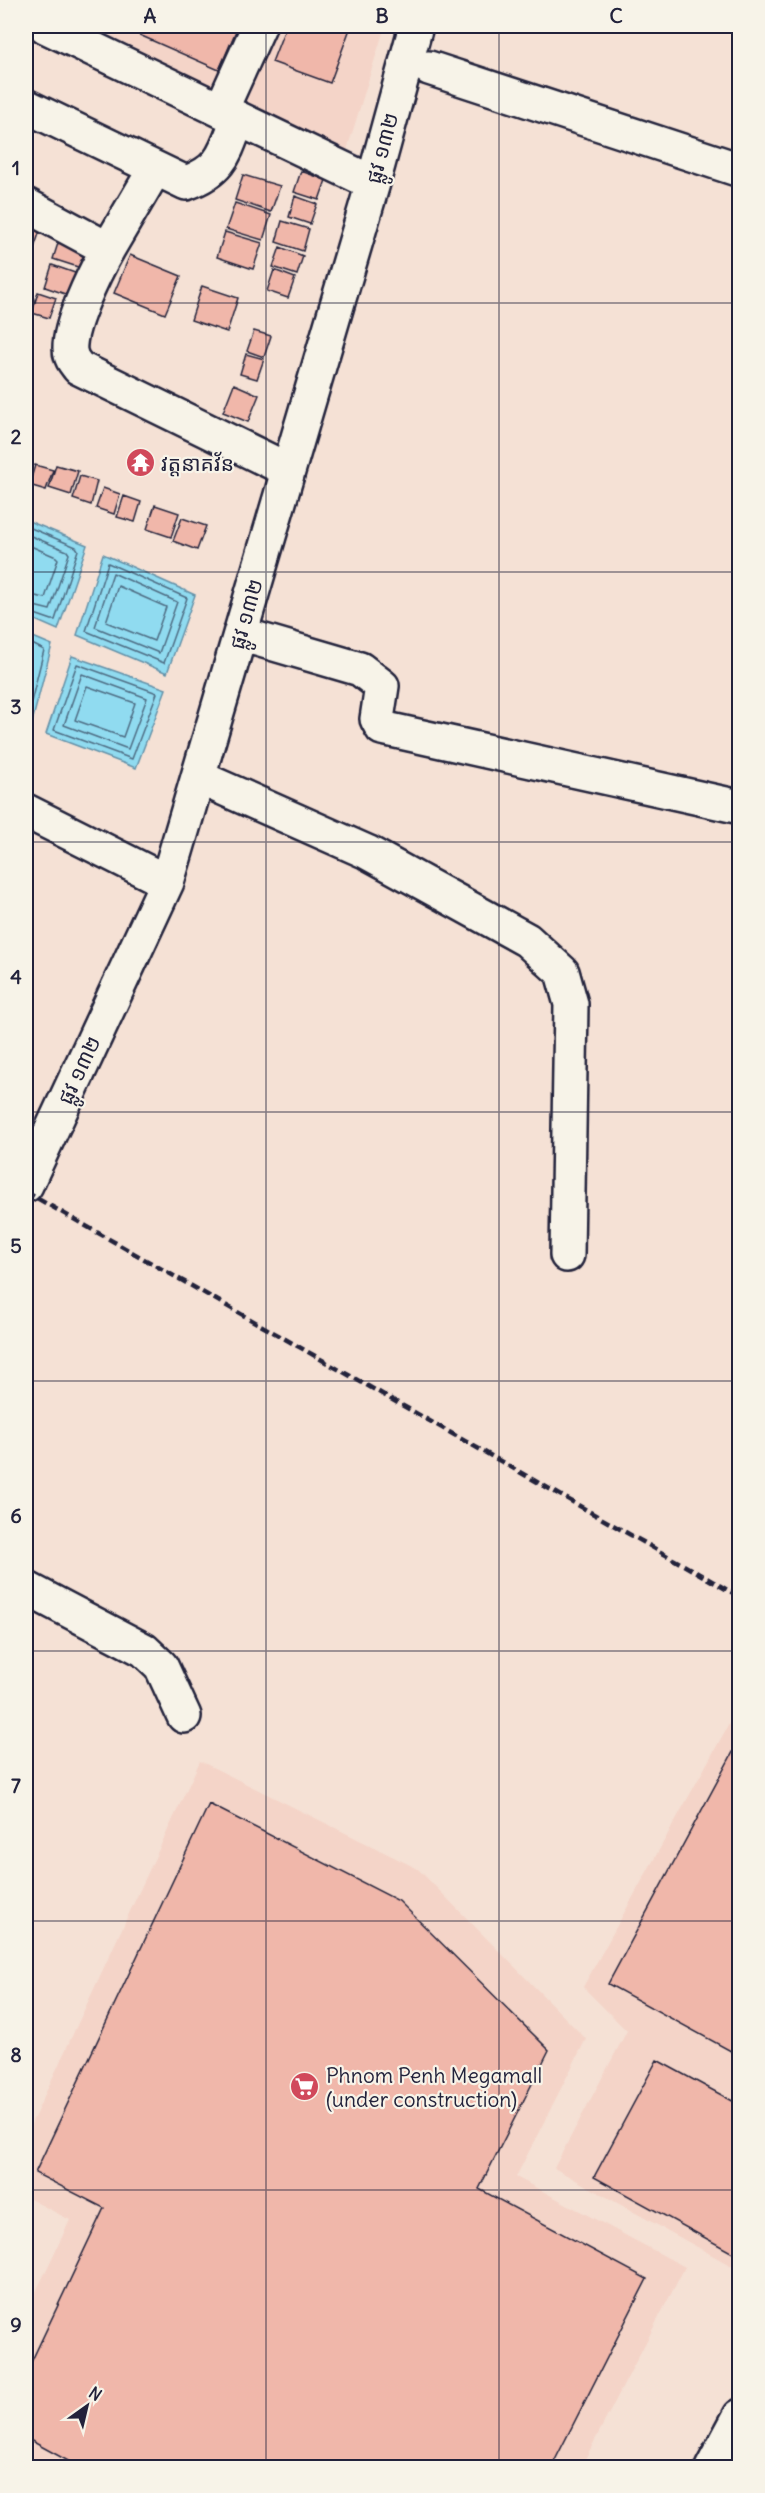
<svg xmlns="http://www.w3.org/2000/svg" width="765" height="2493" viewBox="0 0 765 2493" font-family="Delius,'Noto Sans Khmer',sans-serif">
<rect width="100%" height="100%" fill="#f5e1d5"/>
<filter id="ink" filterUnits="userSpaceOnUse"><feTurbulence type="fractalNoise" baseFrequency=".0167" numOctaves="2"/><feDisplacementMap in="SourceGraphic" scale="12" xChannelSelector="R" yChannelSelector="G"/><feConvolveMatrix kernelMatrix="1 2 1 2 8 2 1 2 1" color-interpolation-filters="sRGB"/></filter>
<g filter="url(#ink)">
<path fill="#f4d4c8" d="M 91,26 L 385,26 L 346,153 Z
M 739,1706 L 739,2270 L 554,2168 L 627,2031 L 583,1987 Z
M 200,1761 L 418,1869 L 586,2039 L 516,2177 L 685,2267 L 581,2467 L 26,2467 L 26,2313 L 70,2220 L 26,2197 L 26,2135 Z"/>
<path fill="#90dbf0" stroke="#6491a8" stroke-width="1.5" d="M 26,520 L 87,545 L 58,630 L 26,616 Z
M 103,554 L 195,595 L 167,673 L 77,635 Z
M 26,634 L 52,645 L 30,730 L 26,728 Z
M 72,656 L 166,689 L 136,768 L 46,734 Z"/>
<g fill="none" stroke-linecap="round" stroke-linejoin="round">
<path stroke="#4e6c83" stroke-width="1.5" d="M 26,526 L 76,547 L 78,550 L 55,620 L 52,620 L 26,611
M 26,534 L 67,551 L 69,554 L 50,610 L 26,604
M 26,544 L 56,557 L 58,559 L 45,598 L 26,594
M 108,563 L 187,598 L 164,663 L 86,631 Z
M 113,573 L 177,602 L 159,653 L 95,627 Z
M 118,586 L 166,607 L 154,641 L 106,622 Z
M 26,641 L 44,650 L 26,722
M 77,664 L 157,693 L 132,759 L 54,730 Z
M 82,674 L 147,698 L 128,749 L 64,725 Z
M 87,686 L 135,703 L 123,737 L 75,720 Z"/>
</g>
<path fill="#f0b7aa" stroke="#22223b" stroke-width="1.5" d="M 119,26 L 238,26 L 219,70 Z
M 286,26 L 351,26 L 330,83 L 272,62 Z
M 301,171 L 326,180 L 319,200 L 294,192 Z
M 243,175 L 280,186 L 271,212 L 235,200 Z
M 295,196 L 317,204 L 310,224 L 289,217 Z
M 235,203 L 271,215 L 263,240 L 226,229 Z
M 282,221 L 309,229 L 303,251 L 276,242 Z
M 26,223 L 41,228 L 34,248 L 26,245 Z
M 225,232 L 262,243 L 253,269 L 217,257 Z
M 60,237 L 88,246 L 81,268 L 53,259 Z
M 280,247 L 303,256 L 297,275 L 273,267 Z
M 130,255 L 181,276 L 165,314 L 114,293 Z
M 52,265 L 78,274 L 71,296 L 45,287 Z
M 274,270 L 295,278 L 288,298 L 267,291 Z
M 202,286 L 238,298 L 227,332 L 191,320 Z
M 38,292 L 56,298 L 49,318 L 32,313 Z
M 254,331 L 271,336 L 264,357 L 247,351 Z
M 246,354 L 264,359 L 257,379 L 240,374 Z
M 234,384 L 259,395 L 248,422 L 223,412 Z
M 35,465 L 53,470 L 46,490 L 29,485 Z
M 56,465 L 78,471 L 71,495 L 49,488 Z
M 80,476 L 97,481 L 91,505 L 73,499 Z
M 103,488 L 120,494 L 114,514 L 96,508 Z
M 124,496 L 141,502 L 135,522 L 117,517 Z
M 155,505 L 179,513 L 171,537 L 147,529 Z
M 182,518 L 206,526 L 197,550 L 173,541 Z
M 739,1741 L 740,1741 L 740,2056 L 608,1984 Z
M 209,1804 L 399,1901 L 549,2050 L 479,2189 L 647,2279 L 551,2468 L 81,2468 L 26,2438 L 26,2373 L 104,2208 L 35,2173 Z
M 657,2060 L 740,2105 L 740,2257 L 594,2177 Z"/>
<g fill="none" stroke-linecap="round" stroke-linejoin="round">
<defs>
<path id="minor" d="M 45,26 L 373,183
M 429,68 L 740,170
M 26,106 L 186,183 C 223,170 225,152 238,119
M 221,110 L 259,26
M 26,205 L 108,249 C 97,268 63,335 71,355 C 72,360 76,364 79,368 L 288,470
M 108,249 L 155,169
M 240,634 L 360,669 L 382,686 L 377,719 L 382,728 L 740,807
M 198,777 L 367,852 L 527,940 L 562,972 L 571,1004 L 567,1255
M 26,811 L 167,882
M 26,1185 L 167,882 L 373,183 L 416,26
M 26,1588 L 144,1650 L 161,1666 L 184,1716
M 712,2468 L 740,2416"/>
</defs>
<use href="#minor" stroke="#22223b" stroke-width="38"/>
<use href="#minor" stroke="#f7f3e8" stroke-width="33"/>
<path stroke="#22223b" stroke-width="4.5" stroke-dasharray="9 4.5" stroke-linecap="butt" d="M 26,1192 L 740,1597"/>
</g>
</g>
<path fill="none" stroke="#22223b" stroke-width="1.5" stroke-opacity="0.55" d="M 266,26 L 266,2468M 499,26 L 499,2468M 26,303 L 740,303M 26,572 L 740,572M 26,842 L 740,842M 26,1112 L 740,1112M 26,1381 L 740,1381M 26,1651 L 740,1651M 26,1921 L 740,1921M 26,2190 L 740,2190"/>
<defs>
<symbol id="temple-disc" viewBox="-11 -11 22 22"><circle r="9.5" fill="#d1495b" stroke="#f7f3e8"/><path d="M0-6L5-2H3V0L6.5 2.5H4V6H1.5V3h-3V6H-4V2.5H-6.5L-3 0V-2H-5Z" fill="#fff"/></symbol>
<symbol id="supermarket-disc" viewBox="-11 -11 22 22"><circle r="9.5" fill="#d1495b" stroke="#f7f3e8"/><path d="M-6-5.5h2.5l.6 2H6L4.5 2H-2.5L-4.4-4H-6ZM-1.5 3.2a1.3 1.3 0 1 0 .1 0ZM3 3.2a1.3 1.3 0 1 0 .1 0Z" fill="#fff"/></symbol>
</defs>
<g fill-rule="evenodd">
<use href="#temple-disc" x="124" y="446" width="33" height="33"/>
<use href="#supermarket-disc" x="288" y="2070" width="33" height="33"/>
</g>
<g text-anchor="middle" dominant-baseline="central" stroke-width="4.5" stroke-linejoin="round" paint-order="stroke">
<g font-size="21" fill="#22223b" stroke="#f7f3e8">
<text transform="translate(382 148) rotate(-75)">ផ្លូវ ១៣២</text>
<text transform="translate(246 614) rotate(-74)">ផ្លូវ ១៣២</text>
<text transform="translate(79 1070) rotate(-65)">ផ្លូវ ១៣២</text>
</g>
<g font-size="21" fill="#22223b" stroke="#f7f3e8" text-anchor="start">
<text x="161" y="463">វត្តនាគវ័ន</text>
<text x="326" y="2075">Phnom Penh Megamall<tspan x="326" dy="24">(under construction)</tspan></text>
</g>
</g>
<rect width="765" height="2493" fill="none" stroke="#f7f3e8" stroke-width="66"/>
<g transform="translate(87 2406) rotate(34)" stroke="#f7f3e8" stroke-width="4.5" paint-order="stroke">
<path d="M0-4.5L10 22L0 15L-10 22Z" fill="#22223b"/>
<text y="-9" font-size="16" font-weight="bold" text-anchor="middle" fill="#22223b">N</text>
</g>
<rect x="33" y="33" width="699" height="2427" fill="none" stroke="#22223b" stroke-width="2"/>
<g font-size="20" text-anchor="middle" font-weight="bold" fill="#22223b">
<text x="150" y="23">A</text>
<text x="382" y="23">B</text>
<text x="616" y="23">C</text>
<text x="16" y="175">1</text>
<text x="16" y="444">2</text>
<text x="16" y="714">3</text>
<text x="16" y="984">4</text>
<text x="16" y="1253">5</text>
<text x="16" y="1523">6</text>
<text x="16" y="1793">7</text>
<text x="16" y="2062">8</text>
<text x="16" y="2332">9</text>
</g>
</svg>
